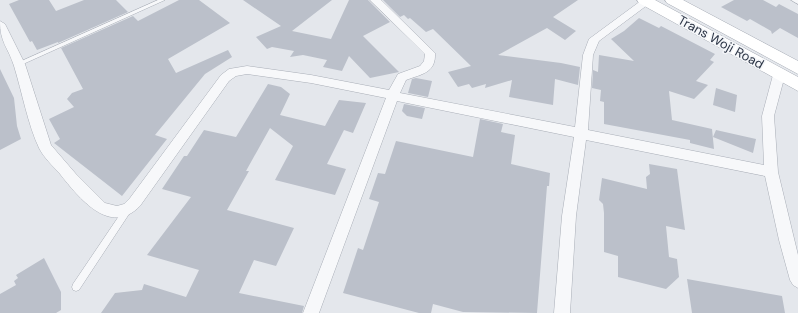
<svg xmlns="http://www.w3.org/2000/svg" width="798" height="313" viewBox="0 0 798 313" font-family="'DM Sans',sans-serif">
<rect width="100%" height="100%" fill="#e4e7ec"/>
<path fill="#bbc0ca" d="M 19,0 L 49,0 L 56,11 L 84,0 L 116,0 L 128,12 L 58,43 L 58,42 L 37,50 L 32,41 L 30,42 L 9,4 Z
M 179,0 L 199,0 L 230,23 L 168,59 L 176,73 L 228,50 L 232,57 L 205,74 L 155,135 L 167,139 L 122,196 L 54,143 L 60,139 L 49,119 L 74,107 L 67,99 L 72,93 L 83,89 L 61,48 L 133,16 L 138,21 Z
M 243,0 L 332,0 L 292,31 L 331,39 L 349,0 L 368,0 L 390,22 L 363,36 L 399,72 L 370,78 L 349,56 L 342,71 L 323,67 L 327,60 L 303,55 L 290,57 L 294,51 L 272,47 L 267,49 L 256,37 L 281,26 Z
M 383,0 L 578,0 L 553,17 L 576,31 L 565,40 L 547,28 L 498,55 L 561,63 L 580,67 L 578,85 L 555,79 L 553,105 L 509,97 L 512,80 L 485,88 L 486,84 L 472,88 L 469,84 L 458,87 L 448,72 L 471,66 L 433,29 L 426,32 L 410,18 L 408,19 L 404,15 L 400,17 Z
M 734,0 L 763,0 L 776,7 L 779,4 L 798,14 L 798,38 L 780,28 L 772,34 L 771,31 L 750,19 L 747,21 L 721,7 Z
M 639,18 L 659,28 L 661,26 L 715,54 L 710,60 L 714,62 L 696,81 L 708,85 L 694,99 L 669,91 L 672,120 L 712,129 L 714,149 L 690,143 L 690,140 L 604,124 L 604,102 L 600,101 L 601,90 L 592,88 L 593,70 L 598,72 L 599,55 L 634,61 L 611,39 L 624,31 Z
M 0,69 L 14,98 L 17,126 L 21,139 L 0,150 Z
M 416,78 L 432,81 L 428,97 L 408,93 L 412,79 Z
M 268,84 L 281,87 L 290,94 L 280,115 L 325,126 L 339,100 L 366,103 L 353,133 L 344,130 L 327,164 L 346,169 L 335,195 L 275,180 L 293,146 L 270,128 L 246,171 L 249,171 L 227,210 L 294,228 L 276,266 L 254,260 L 239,293 L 304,306 L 302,313 L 101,313 L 115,293 L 142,290 L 144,284 L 186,297 L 199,270 L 147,255 L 191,197 L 162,189 L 184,156 L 187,156 L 204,130 L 236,137 Z
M 716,88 L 737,95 L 735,112 L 713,105 Z
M 404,104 L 425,108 L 422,119 L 407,116 L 402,111 Z
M 480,119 L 503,124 L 501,132 L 515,135 L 511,164 L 550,173 L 549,186 L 547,186 L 537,313 L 463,312 L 433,304 L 431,313 L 419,313 L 343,293 L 358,248 L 363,250 L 379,202 L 369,199 L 378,173 L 385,174 L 396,141 L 473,157 Z
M 716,130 L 756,139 L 753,153 L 713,137 Z
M 649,164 L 677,169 L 685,230 L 666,226 L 669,257 L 677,259 L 679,277 L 666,289 L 618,277 L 618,256 L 604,252 L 604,213 L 603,204 L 599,200 L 602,178 L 647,189 L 646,177 L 650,174 Z
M 44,258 L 61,292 L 61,310 L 56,313 L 0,313 L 0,294 L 16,285 L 14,281 L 18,278 L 16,275 Z
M 687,279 L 782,296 L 785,313 L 692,313 Z"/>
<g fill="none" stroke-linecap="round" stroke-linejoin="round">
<defs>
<path id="lane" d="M 158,0 L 165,0 L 21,65 L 17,65 L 16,64 L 17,63 Z
M 128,206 L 131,207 L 132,209 L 131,211 L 79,290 L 76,291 L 73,290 L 72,287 L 73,284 L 125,207 Z"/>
<path id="street" d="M 370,0 L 381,0 L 435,53 C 436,73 422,74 406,80 L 400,93 L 575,127 L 583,55 L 589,39 L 642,0 L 651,0 L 650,3 L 599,41 L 593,55 L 588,130 L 764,165 L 762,116 L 773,75 L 779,71 L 783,72 L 785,75 L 774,116 L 778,172 L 798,255 L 798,288 L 793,285 L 790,280 L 779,240 L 765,176 L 586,140 L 576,216 L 570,313 L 554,313 L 562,216 L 574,137 L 397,101 L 319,313 L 303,313 L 386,98 L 311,83 L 247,74 L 236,76 L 229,81 L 140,206 C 110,237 79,198 60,174 C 53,166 44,158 39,148 C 28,125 22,92 14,66 C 8,47 0,43 0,21 L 5,24 L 25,64 L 51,145 L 76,174 L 105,203 L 117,206 L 124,204 L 130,198 L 221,75 L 229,69 L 247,66 L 311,75 L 389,90 L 398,74 L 420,66 L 424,61 L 425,54 Z
M 791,0 L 798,0 L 798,4 Z"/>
<path id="secondary" d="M 637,0 L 655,0 L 798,77 L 798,91 L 639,3 Z
M 665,0 L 683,0 L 798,61 L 798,74 L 667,3 Z"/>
</defs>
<use href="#lane" stroke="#a9aeb7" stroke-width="1"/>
<use href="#street" stroke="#a9aeb7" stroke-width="1"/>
<use href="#secondary" stroke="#a9aeb7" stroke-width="1"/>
<use href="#lane" fill="#f7f8fa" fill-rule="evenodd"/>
<use href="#street" fill="#f7f8fa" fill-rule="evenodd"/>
<use href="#secondary" fill="#fff" fill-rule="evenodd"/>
</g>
<g text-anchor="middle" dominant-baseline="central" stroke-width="3" stroke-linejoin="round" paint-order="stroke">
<g font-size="13" fill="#2b3445" stroke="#f4f6f9">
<text transform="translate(721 42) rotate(29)">Trans Woji Road</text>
</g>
</g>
</svg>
